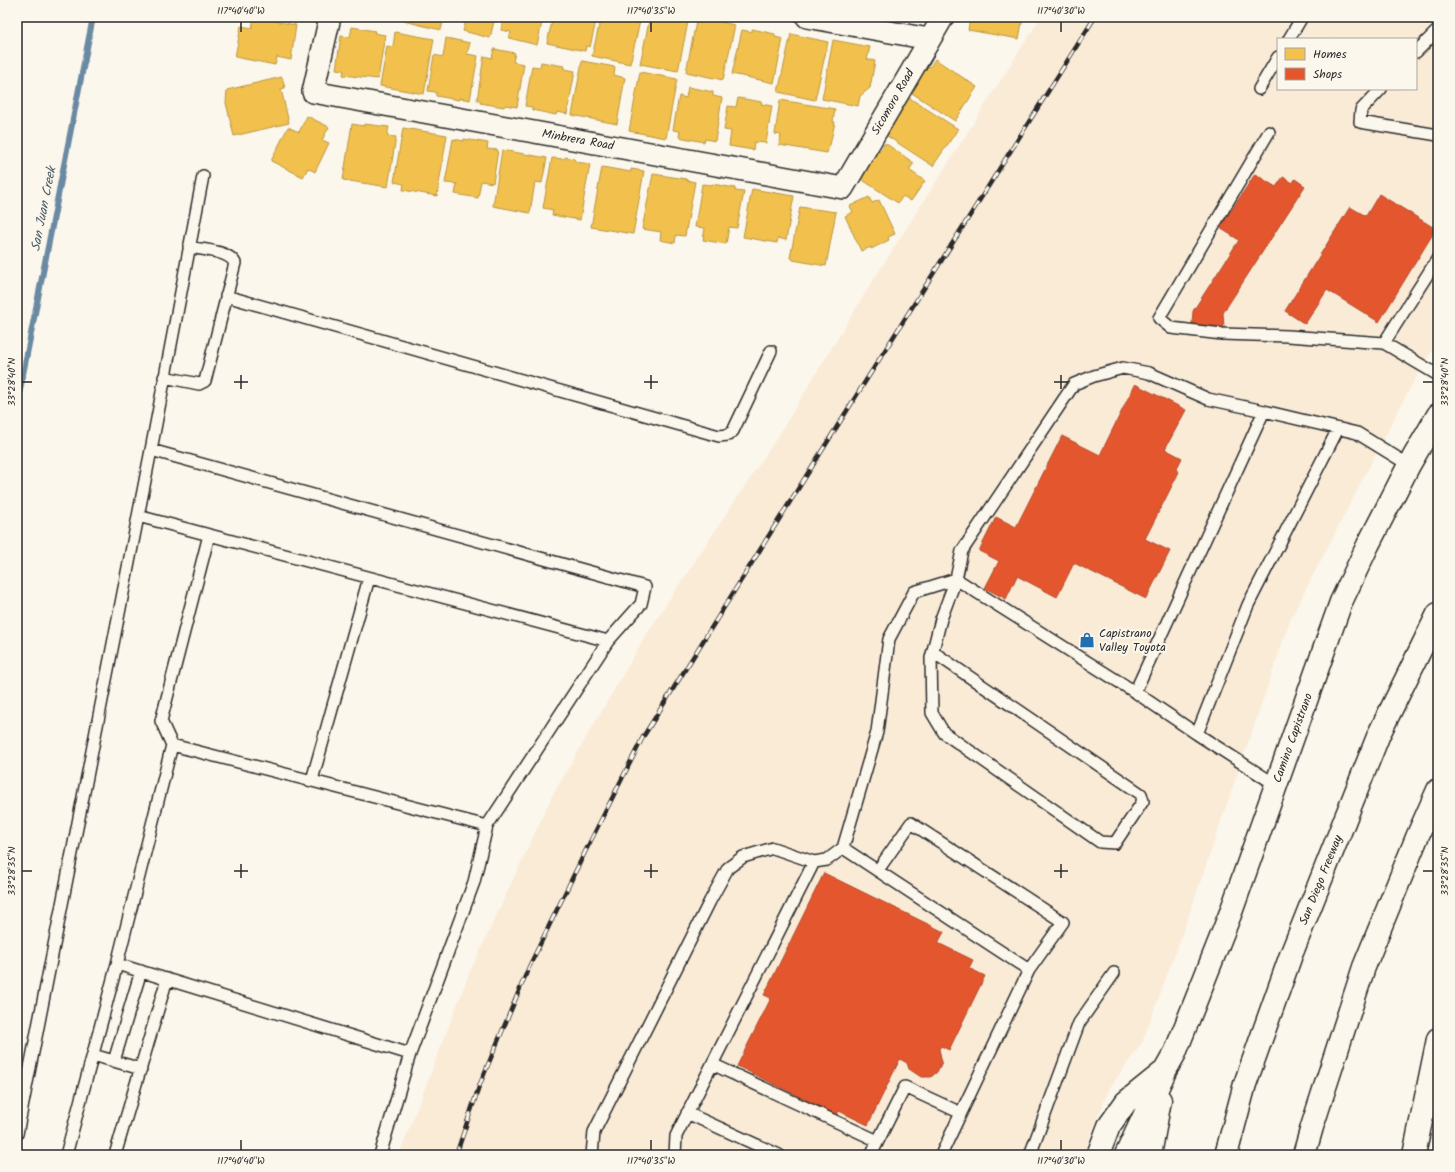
<svg xmlns="http://www.w3.org/2000/svg" width="1455" height="1172" viewBox="0 0 1455 1172" font-family="Kalam,sans-serif">
<rect width="100%" height="100%" fill="#fbf7ec"/>
<filter id="ink" filterUnits="userSpaceOnUse"><feTurbulence type="fractalNoise" baseFrequency=".025" numOctaves="2"/><feDisplacementMap in="SourceGraphic" scale="8" xChannelSelector="R" yChannelSelector="G"/><feConvolveMatrix kernelMatrix="1 2 1 2 8 2 1 2 1" color-interpolation-filters="sRGB"/></filter>
<g filter="url(#ink)">
<path fill="#faebd7" fill-rule="evenodd" d="M 1041,17 L 1438,17 L 1438,341 L 1411,386 L 1291,618 L 1182,935 L 1142,1043 L 1109,1089 L 1083,1155 L 399,1155 L 469,974 L 552,796 L 648,632 L 778,436 L 869,287 ZM 1278,39 L 1416,39 L 1416,89 L 1278,89 Z"/>
<path fill="#f2c14e" stroke="#b69444" d="M 254,17 L 296,25 L 291,60 L 277,57 L 275,65 L 235,57 L 241,26 L 252,28 Z
M 405,17 L 451,17 L 450,19 L 444,18 L 441,30 L 404,21 Z
M 457,17 L 495,17 L 490,38 L 463,31 L 466,20 Z
M 503,17 L 550,17 L 549,19 L 543,18 L 537,45 L 509,38 L 511,32 L 501,30 Z
M 553,17 L 597,17 L 590,47 L 586,46 L 585,51 L 547,43 Z
M 601,17 L 641,17 L 630,64 L 592,56 Z
M 650,17 L 689,17 L 678,71 L 640,64 Z
M 697,17 L 735,25 L 723,80 L 686,72 Z
M 899,17 L 909,17 L 906,22 Z
M 966,17 L 1023,17 L 1019,39 L 968,30 L 970,18 Z
M 352,27 L 375,31 L 374,33 L 385,35 L 378,79 L 343,75 L 344,70 L 336,69 L 341,36 L 350,37 Z
M 752,29 L 775,34 L 775,37 L 783,39 L 774,83 L 732,74 L 742,30 L 752,32 Z
M 395,32 L 434,39 L 424,94 L 380,86 L 387,46 L 393,47 Z
M 791,34 L 828,42 L 815,100 L 778,92 Z
M 446,38 L 470,43 L 467,54 L 478,56 L 470,100 L 459,98 L 459,100 L 436,96 L 436,92 L 428,91 L 434,55 L 443,57 Z
M 833,40 L 870,47 L 867,59 L 875,61 L 870,88 L 860,96 L 858,106 L 822,99 Z
M 494,49 L 515,53 L 513,62 L 524,64 L 517,107 L 505,105 L 504,107 L 480,103 L 480,100 L 477,100 L 484,56 L 492,58 Z
M 935,59 L 977,87 L 955,121 L 912,93 L 918,83 L 917,82 L 928,66 L 930,67 Z
M 582,61 L 615,67 L 614,75 L 625,78 L 617,124 L 572,115 Z
M 541,62 L 564,66 L 564,69 L 575,71 L 567,114 L 557,112 L 556,115 L 532,110 L 532,107 L 525,106 L 532,66 L 540,67 Z
M 640,72 L 677,79 L 666,138 L 629,131 Z
M 282,77 L 285,88 L 281,89 L 289,123 L 234,136 L 226,103 L 227,90 Z
M 688,87 L 713,92 L 713,96 L 722,98 L 715,141 L 705,139 L 704,142 L 679,137 L 680,131 L 673,130 L 679,96 L 686,98 Z
M 908,97 L 958,129 L 933,166 L 884,134 Z
M 738,98 L 762,102 L 761,104 L 772,106 L 766,143 L 754,142 L 753,150 L 729,146 L 731,131 L 724,130 L 728,106 L 736,107 Z
M 780,100 L 835,109 L 833,122 L 835,122 L 830,145 L 829,145 L 827,153 L 779,145 L 781,135 L 775,134 Z
M 307,116 L 329,127 L 322,140 L 329,143 L 315,172 L 308,168 L 303,177 L 271,161 L 288,127 L 299,132 Z
M 352,124 L 364,126 L 364,124 L 389,127 L 387,136 L 396,137 L 388,187 L 343,180 Z
M 403,128 L 447,135 L 437,196 L 403,190 L 404,184 L 394,182 Z
M 453,139 L 464,141 L 464,139 L 488,143 L 487,149 L 498,150 L 493,183 L 481,181 L 478,198 L 455,194 L 457,184 L 445,183 Z
M 885,143 L 914,163 L 909,170 L 925,181 L 911,201 L 903,196 L 898,203 L 861,179 L 867,170 L 864,168 L 877,149 L 880,151 Z
M 502,150 L 547,158 L 542,183 L 535,182 L 530,213 L 493,206 Z
M 566,157 L 574,159 L 576,162 L 590,164 L 580,220 L 552,215 L 553,210 L 543,208 L 552,158 L 563,159 Z
M 602,167 L 631,172 L 631,169 L 644,171 L 633,234 L 591,227 Z
M 653,174 L 686,179 L 686,180 L 695,182 L 685,236 L 676,235 L 675,243 L 660,240 L 661,232 L 642,229 Z
M 702,184 L 712,185 L 712,184 L 735,188 L 735,191 L 744,192 L 737,228 L 729,227 L 726,244 L 703,240 L 705,228 L 695,227 Z
M 752,189 L 794,196 L 786,240 L 778,238 L 777,243 L 743,237 Z
M 869,197 L 872,203 L 879,200 L 895,234 L 888,237 L 889,240 L 871,249 L 871,247 L 861,251 L 845,216 L 853,212 L 850,206 Z
M 800,207 L 836,212 L 826,266 L 793,260 L 793,259 L 790,258 Z"/>
<path fill="#e4572e" stroke="#ac4a2d" d="M 1255,174 L 1276,187 L 1283,177 L 1293,183 L 1295,179 L 1305,186 L 1223,313 L 1224,327 L 1192,325 L 1193,311 L 1239,240 L 1220,228 Z
M 1379,194 L 1436,229 L 1379,322 L 1327,290 L 1305,324 L 1285,311 L 1350,207 L 1366,216 Z
M 1135,384 L 1186,410 L 1165,449 L 1182,458 L 1176,470 L 1179,472 L 1145,539 L 1170,551 L 1146,599 L 1074,563 L 1057,597 L 1017,576 L 1006,599 L 985,588 L 999,561 L 979,551 L 996,517 L 1016,527 L 1062,436 L 1100,455 Z
M 824,873 L 944,932 L 938,943 L 973,960 L 969,968 L 985,976 L 949,1050 L 941,1046 L 939,1049 L 942,1062 L 937,1072 L 931,1077 L 921,1077 L 909,1069 L 907,1063 L 900,1059 L 868,1125 L 839,1111 L 837,1115 L 737,1066 L 771,998 L 764,995 Z"/>
<g fill="none" stroke-linecap="round" stroke-linejoin="round">
<path stroke="#6a89a2" stroke-width="6" d="M 17,405 L 93,17"/>
<defs>
<path id="service" d="M 1289,39 L 1302,17
M 1416,52 L 1438,30
M 1259,89 L 1278,57
M 1381,89 L 1361,110 L 1360,122 L 1438,135
M 1269,132 L 1159,318 L 1171,328 L 1222,334 L 1288,336 L 1384,343
M 1438,258 L 1384,343 L 1438,375
M 226,296 L 719,436 L 728,435 L 733,431 L 771,351
M 164,377 L 199,384 L 205,381 L 235,263 C 228,250 202,250 189,247
M 151,450 L 203,176
M 933,652 L 1141,794 L 1143,801 L 1115,843 L 1100,842 L 944,733 L 932,713 L 931,658 L 941,619 L 956,579 L 962,551 L 1074,384 L 1094,376 L 1123,368 L 1149,373 L 1208,399 L 1264,411
M 1135,692 L 1264,411 L 1357,433 L 1409,465
M 1197,734 L 1248,605 L 1338,429
M 172,745 L 161,721 L 209,535
M 312,780 L 369,578
M 843,848 L 1029,970 L 941,1155
M 878,870 L 911,823 L 1063,922 L 1029,970
M 117,964 L 410,1054
M 93,1055 L 141,1069
M 114,1061 L 141,971
M 712,1064 L 878,1141
M 687,1113 L 779,1155
M 17,1134 L 151,450 L 645,587 L 641,604 L 608,641 L 138,516
M 66,1155 L 117,964 L 172,745 L 487,826
M 115,1155 L 167,979
M 380,1155 L 410,1054 L 474,882 L 487,826 L 608,641
M 592,1155 L 594,1132 L 710,901 L 728,868 L 743,857 L 773,848 L 814,862 L 827,860 L 843,848 L 877,732 L 889,639 L 914,592 L 956,579 L 1135,692 L 1197,734 L 1276,785
M 675,1155 L 676,1136 L 814,862
M 871,1155 L 905,1087 L 961,1113
M 1030,1155 L 1079,1023 L 1114,973"/>
<path id="minor" d="M 330,17 L 313,92 L 843,188 L 943,17
M 807,17 L 929,39"/>
<path id="secondary" d="M 1098,1155 L 1109,1126 L 1126,1102 L 1162,1073
M 1126,1155 L 1166,1069 L 1175,1053 L 1231,912 L 1341,602 L 1368,545 L 1409,465 L 1438,415
M 1150,1155 L 1160,1100"/>
<path id="motorway" d="M 1226,1155 L 1245,1084 L 1291,955 L 1379,734 L 1438,614
M 1304,1155 L 1312,1127 L 1364,967 L 1418,835 L 1438,790
M 1414,1155 L 1438,1039"/>
</defs>
<use href="#service" stroke="#2b2b2b" stroke-width="14"/>
<use href="#minor" stroke="#2b2b2b" stroke-width="24"/>
<use href="#secondary" stroke="#2b2b2b" stroke-width="25"/>
<use href="#motorway" stroke="#2b2b2b" stroke-width="25"/>
<use href="#service" stroke="#fbf7ec" stroke-width="11"/>
<use href="#minor" stroke="#fbf7ec" stroke-width="21"/>
<use href="#secondary" stroke="#fbf7ec" stroke-width="22"/>
<use href="#motorway" stroke="#fbf7ec" stroke-width="22"/>
<defs>
<path id="rail" d="M 456,1155 L 480,1084 L 529,967 L 585,852 L 643,737 L 853,401 L 1095,17"/>
</defs>
<use href="#rail" stroke="#2b2b2b" stroke-width="4.5"/>
<use href="#rail" stroke="#fbf7ec" stroke-width="3" stroke-dasharray="9" stroke-linecap="butt"/>
</g>
</g>
<path fill="none" stroke="#2b2b2b" stroke-width="1.5" d="M 241,22 L 241,32M 651,22 L 651,32M 1061,22 L 1061,32M 241,375 L 241,389M 651,375 L 651,389M 1061,375 L 1061,389M 22,382 L 32,382M 234,382 L 248,382M 644,382 L 658,382M 1054,382 L 1068,382M 1423,382 L 1433,382M 241,864 L 241,878M 651,864 L 651,878M 1061,864 L 1061,878M 22,871 L 32,871M 234,871 L 248,871M 644,871 L 658,871M 1054,871 L 1068,871M 1423,871 L 1433,871M 241,1140 L 241,1150M 651,1140 L 651,1150M 1061,1140 L 1061,1150"/>
<defs>
<symbol id="shop-bare" viewBox="-9 -9 18 18"><path d="M-5-2.5h2.3a2.7 3.5 0 0 1 5.4 0H5L5.5 6h-11ZM-1.5-2.5h3a1.5 2.3 0 0 0-3 0Z" fill="#1f6fb2" stroke="#fbf7ec" stroke-width="2.5" paint-order="stroke"/></symbol>
</defs>
<g fill-rule="evenodd">
<use href="#shop-bare" x="1076" y="629" width="22" height="22"/>
</g>
<g text-anchor="middle" dominant-baseline="central" stroke-width="4" stroke-linejoin="round" paint-order="stroke">
<g font-size="12" fill="#2b2b2b" stroke="#fbf7ec">
<text transform="translate(893 102) rotate(-60)">Sicomoro Road</text>
<text transform="translate(578 140) rotate(10)">Minbrera Road</text>
<text transform="translate(1293 738) rotate(-70)">Camino Capistrano</text>
<text transform="translate(1321 880) rotate(-68)">San Diego Freeway</text>
</g>
<g font-size="12" fill="#2b2b2b" stroke="#fbf7ec" text-anchor="start">
<text x="1099" y="633">Capistrano<tspan x="1099" dy="14">Valley Toyota</tspan></text>
</g>
<g font-size="13" font-style="italic" fill="#4a5a66" stroke="#fbf7ec">
<text transform="translate(44 209) rotate(-79)">San Juan Creek</text>
</g>
</g>
<rect width="1455" height="1172" fill="none" stroke="#fbf7ec" stroke-width="44"/>
<rect x="1277" y="38" width="140" height="52" fill="#fbf7ec" stroke="#a8a59f"/>
<rect x="1285" y="48" width="20" height="12" fill="#f2c14e" stroke="#a8a59f"/>
<text x="1313" y="58" font-size="12" fill="#2b2b2b">Homes</text>
<rect x="1285" y="68" width="20" height="12" fill="#e4572e" stroke="#a8a59f"/>
<text x="1313" y="78" font-size="12" fill="#2b2b2b">Shops</text>
<rect x="22" y="22" width="1411" height="1128" fill="none" stroke="#2b2b2b" stroke-width="1.5"/>
<g font-size="10" text-anchor="middle" fill="#2b2b2b">
<text x="241" y="14">117°40'40"W</text>
<text x="651" y="14">117°40'35"W</text>
<text x="1061" y="14">117°40'30"W</text>
<text transform="translate(11 382) rotate(-90)" y="4">33°28'40"N</text>
<text transform="translate(1444 382) rotate(-90)" y="4">33°28'40"N</text>
<text transform="translate(11 871) rotate(-90)" y="4">33°28'35"N</text>
<text transform="translate(1444 871) rotate(-90)" y="4">33°28'35"N</text>
<text x="241" y="1164">117°40'40"W</text>
<text x="651" y="1164">117°40'35"W</text>
<text x="1061" y="1164">117°40'30"W</text>
</g>
</svg>
